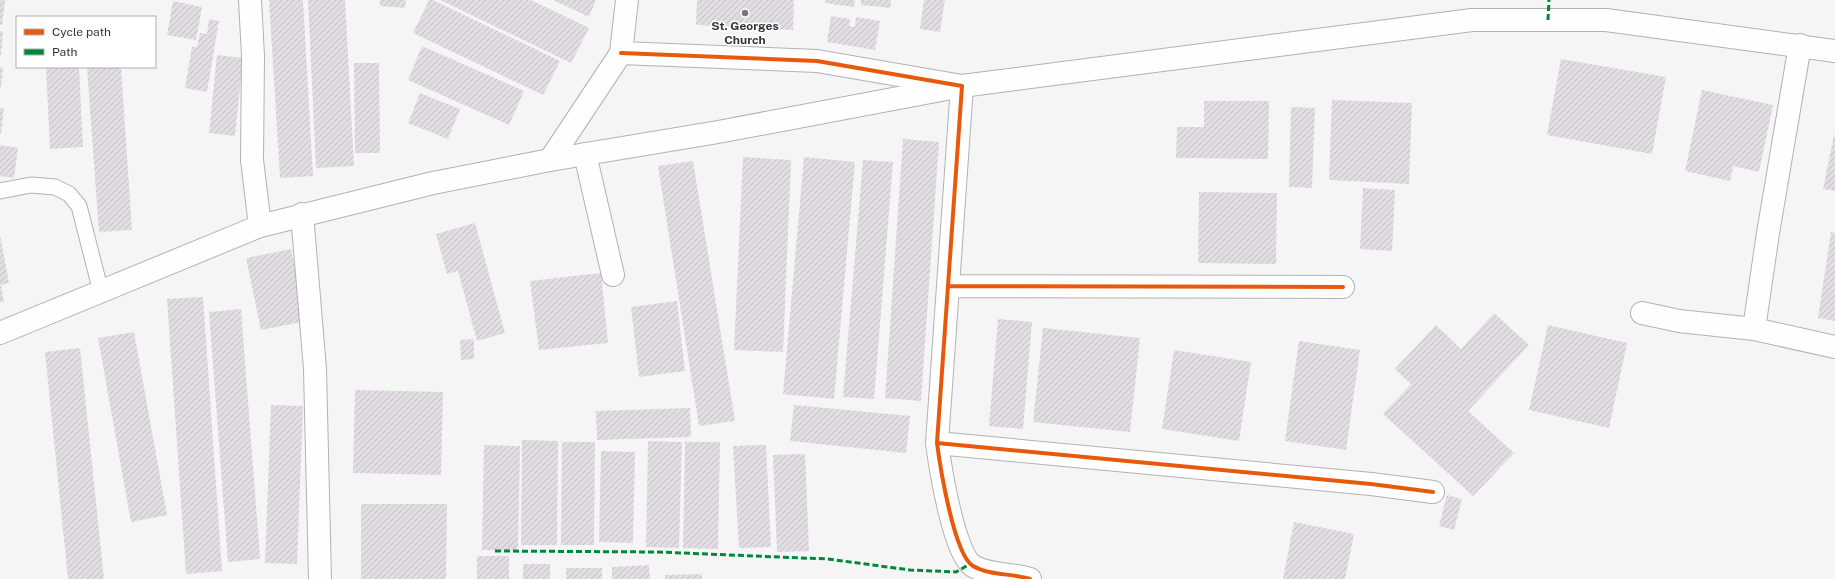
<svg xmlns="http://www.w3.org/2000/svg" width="1835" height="579" viewBox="0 0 1835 579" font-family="'Public Sans',sans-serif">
<defs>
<pattern id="building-hatch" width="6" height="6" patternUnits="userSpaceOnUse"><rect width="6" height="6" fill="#e2dde3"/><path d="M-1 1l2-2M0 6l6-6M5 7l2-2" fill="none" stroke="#c2bec3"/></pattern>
</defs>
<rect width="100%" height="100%" fill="#f6f5f6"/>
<path fill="url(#building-hatch)" d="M 0,0 L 5,0 L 2,25 L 0,25 Z
M 269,0 L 303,0 L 313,176 L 280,178 Z
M 308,0 L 345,0 L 354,166 L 316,168 Z
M 380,0 L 406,0 L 405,8 L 380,6 Z
M 429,0 L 433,0 L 560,61 L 543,95 L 413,33 Z
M 440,0 L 531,0 L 589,28 L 571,63 Z
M 553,0 L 596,0 L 589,17 Z
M 697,0 L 794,0 L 793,30 L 696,25 Z
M 826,0 L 855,0 L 854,7 L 825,3 Z
M 861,0 L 891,0 L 890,8 L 861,5 Z
M 924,0 L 945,0 L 940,32 L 920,29 Z
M 173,1 L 202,7 L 196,40 L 167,35 Z
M 831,16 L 850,19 L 849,26 L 855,27 L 856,17 L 880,21 L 875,50 L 827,42 Z
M 209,19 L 219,21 L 207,92 L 185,88 L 192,47 L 197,47 L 200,33 L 207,34 Z
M 0,31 L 3,32 L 1,55 L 0,55 Z
M 422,46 L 524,91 L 509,125 L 408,80 Z
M 217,55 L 243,58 L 235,136 L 209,133 Z
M 1561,59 L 1666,77 L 1652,154 L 1547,135 Z
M 354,63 L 379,63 L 380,153 L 355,153 Z
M 0,67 L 3,67 L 1,88 L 0,88 Z
M 46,67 L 79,67 L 83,147 L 50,149 Z
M 121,67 L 132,230 L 99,232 L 87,68 Z
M 1702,90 L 1773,105 L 1759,172 L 1733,166 L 1730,181 L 1685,171 Z
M 420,93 L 460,109 L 448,139 L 408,123 Z
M 1332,100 L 1412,103 L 1409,184 L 1329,180 Z
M 1204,101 L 1269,101 L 1268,159 L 1176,158 L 1177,127 L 1204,127 Z
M 1291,107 L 1315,108 L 1312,188 L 1289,187 Z
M 0,108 L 4,108 L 1,134 L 0,134 Z
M 1834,135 L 1835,135 L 1835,191 L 1823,189 Z
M 903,139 L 939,142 L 921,401 L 885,398 Z
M 0,145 L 18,148 L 14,178 L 0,176 Z
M 743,157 L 791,160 L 783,352 L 734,350 Z
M 804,157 L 855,162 L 834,399 L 783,394 Z
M 863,160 L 893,162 L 874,399 L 843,397 Z
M 693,161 L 735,421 L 699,426 L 658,166 Z
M 1363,188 L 1395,190 L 1392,251 L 1360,249 Z
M 1199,192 L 1277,193 L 1276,264 L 1198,263 Z
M 475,223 L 505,333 L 477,341 L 458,271 L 447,274 L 436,234 Z
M 1831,232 L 1835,233 L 1835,321 L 1818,318 Z
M 0,235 L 9,283 L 1,285 L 4,302 L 0,302 Z
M 291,249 L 306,321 L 261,330 L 246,258 Z
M 601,273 L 608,343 L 539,350 L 530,281 Z
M 203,297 L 222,571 L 186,574 L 167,299 Z
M 677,301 L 685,371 L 639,377 L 631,307 Z
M 241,309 L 260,559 L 228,562 L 209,312 Z
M 1494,313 L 1529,345 L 1468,411 L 1514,453 L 1473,496 L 1383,414 L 1411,384 L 1395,369 L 1436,325 L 1461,349 Z
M 998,319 L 1032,322 L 1023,429 L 989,426 Z
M 1548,325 L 1627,343 L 1609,428 L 1529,410 Z
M 1043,328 L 1140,338 L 1130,432 L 1033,422 Z
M 134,332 L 167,515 L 131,522 L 98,338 Z
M 474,339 L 474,359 L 461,360 L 460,340 Z
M 1299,341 L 1360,350 L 1346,450 L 1285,441 Z
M 80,348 L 104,579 L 68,579 L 45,352 Z
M 1174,350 L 1251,362 L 1239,441 L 1162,429 Z
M 355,390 L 443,392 L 441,475 L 353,473 Z
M 271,405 L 303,406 L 297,564 L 265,563 Z
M 794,405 L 910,416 L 906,453 L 790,441 Z
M 690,408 L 691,437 L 597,440 L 596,411 Z
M 522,440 L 558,441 L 557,545 L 521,545 Z
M 648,441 L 682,442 L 679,548 L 646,547 Z
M 562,442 L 595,442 L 594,545 L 561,545 Z
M 685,442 L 720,442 L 718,549 L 683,548 Z
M 484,445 L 520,446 L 518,550 L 482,550 Z
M 766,445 L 771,547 L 739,548 L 733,446 Z
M 601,451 L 635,452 L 633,543 L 599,542 Z
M 805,454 L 809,551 L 777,552 L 773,455 Z
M 1447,495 L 1462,499 L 1454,530 L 1439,526 Z
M 361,504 L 447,504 L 446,579 L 361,579 Z
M 1294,522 L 1354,534 L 1345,579 L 1283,579 Z
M 477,556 L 509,556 L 509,579 L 477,579 Z
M 523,564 L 550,564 L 550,579 L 523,579 Z
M 649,565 L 650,579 L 612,579 L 612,567 Z
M 566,568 L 602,568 L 602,579 L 566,579 Z
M 702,574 L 702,579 L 665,579 L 665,575 Z"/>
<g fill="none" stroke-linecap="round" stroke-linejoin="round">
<defs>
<path id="service" d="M 0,191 L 31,185 L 55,187 L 69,194 L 79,206 L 101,292"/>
<path id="minor" d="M 250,0 L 253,56 L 252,160 L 260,226
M 621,53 L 817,61 L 962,86 L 937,443 C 940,466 954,555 973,566 C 990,576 1012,573 1030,579
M 585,154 L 613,275
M 550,160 L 621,53 L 627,0
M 302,214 L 315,369 L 320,579
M 948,286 L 1343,287
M 1642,313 L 1679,321 L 1754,329 L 1835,347
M 1754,329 L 1768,233 L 1800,45
M 937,443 L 1371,484 L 1433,492"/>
<path id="secondary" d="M 0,333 L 260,226 L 433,183 L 550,160 L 718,132 L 962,86 L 1472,20 L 1606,20 L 1835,51"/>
</defs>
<use href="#service" stroke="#b2b2b2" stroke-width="17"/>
<use href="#minor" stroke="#b2b2b2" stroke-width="24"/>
<use href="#secondary" stroke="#b2b2b2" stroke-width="24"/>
<use href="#service" stroke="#fefefe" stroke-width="15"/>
<use href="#minor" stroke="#fefefe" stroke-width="22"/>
<use href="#secondary" stroke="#fefefe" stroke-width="22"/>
<path stroke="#00873e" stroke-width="3" stroke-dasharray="6 3" stroke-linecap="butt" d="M 1548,20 L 1549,0
M 495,551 L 658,552 L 828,559 L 910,570 L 956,572 L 970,564"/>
<defs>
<path id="cycleway" d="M 621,53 L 817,61 L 962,86 L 937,443 C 940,466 954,555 973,566 C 990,576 1012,573 1030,579
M 948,286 L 1343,287
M 937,443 L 1371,484 L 1433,492"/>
</defs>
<use href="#cycleway" stroke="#fff" stroke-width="6"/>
<use href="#cycleway" stroke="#e8590c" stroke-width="4"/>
</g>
<circle fill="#797879" stroke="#fff" stroke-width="1.5" cx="745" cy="13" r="4"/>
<g text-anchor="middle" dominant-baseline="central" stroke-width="3" stroke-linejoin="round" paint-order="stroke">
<g font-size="12" font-weight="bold" fill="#353436" stroke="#fff">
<text x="745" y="26">St. Georges<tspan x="745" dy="14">Church</tspan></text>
</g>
</g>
<rect x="16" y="16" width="140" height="52" fill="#ffffff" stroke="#aeaeaf"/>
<rect x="24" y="29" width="20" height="6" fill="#e8590c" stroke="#aeaeaf"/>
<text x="52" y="36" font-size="12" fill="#353436">Cycle path</text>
<rect x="24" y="49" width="20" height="6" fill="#00873e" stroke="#aeaeaf"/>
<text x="52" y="56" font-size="12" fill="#353436">Path</text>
</svg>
